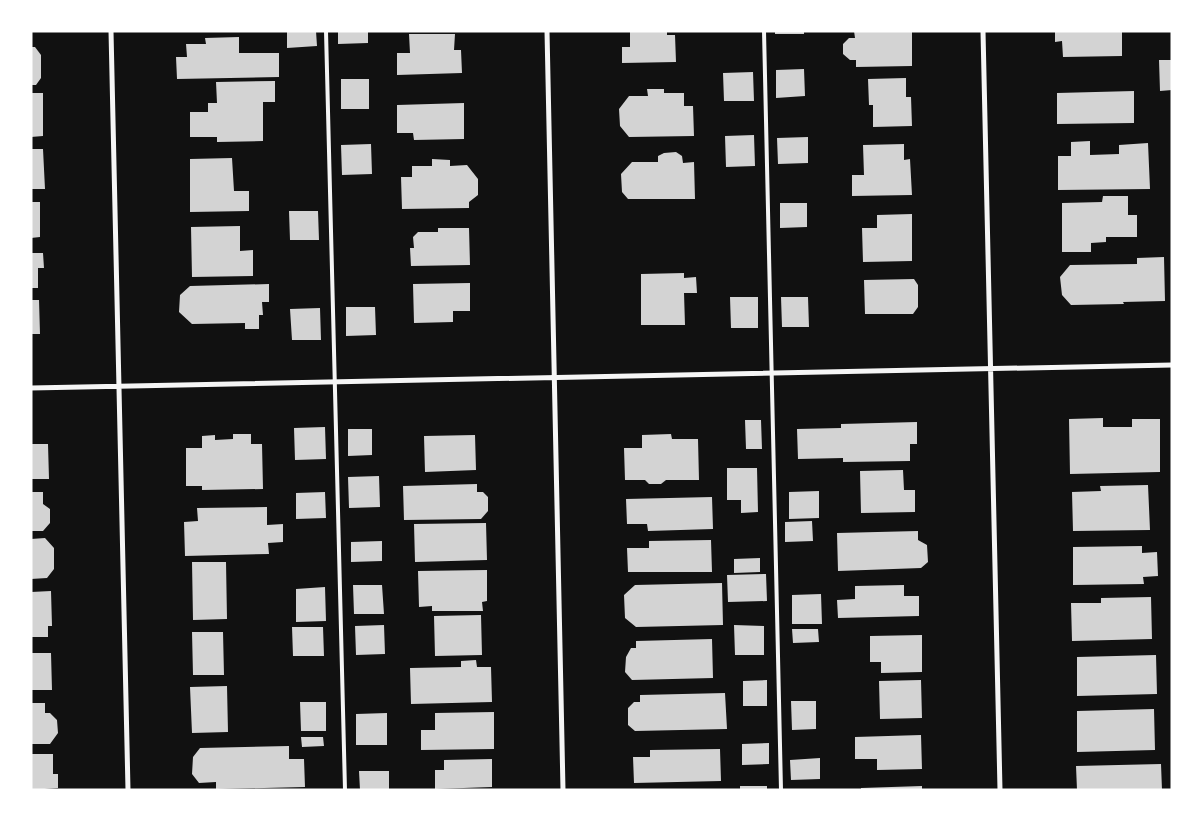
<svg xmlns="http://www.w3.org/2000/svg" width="1203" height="821" viewBox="0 0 1203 821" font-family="Jost,sans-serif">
<rect width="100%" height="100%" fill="#111"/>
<path fill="#d3d3d3" d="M 287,31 L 316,31 L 317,46 L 287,48 Z
M 338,31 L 368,31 L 368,43 L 338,44 Z
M 630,31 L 667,31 L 667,35 L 675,35 L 676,62 L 622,63 L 622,47 L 630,47 Z
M 775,31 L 804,31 L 804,34 L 775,34 Z
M 854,31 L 912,31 L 912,66 L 856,67 L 856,60 L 850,60 L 843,54 L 843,44 L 849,38 L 855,38 Z
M 1055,31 L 1122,31 L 1122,56 L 1063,57 L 1062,41 L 1055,42 Z
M 409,34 L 455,34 L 454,50 L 461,50 L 462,73 L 397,75 L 397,53 L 410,53 Z
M 239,37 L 239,53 L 279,53 L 279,77 L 177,79 L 176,57 L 187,57 L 186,44 L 206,44 L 205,38 Z
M 31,47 L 35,47 L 41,55 L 41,78 L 36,85 L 31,85 Z
M 1159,60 L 1172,60 L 1172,90 L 1160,91 Z
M 804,69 L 805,96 L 776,98 L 776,70 Z
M 753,72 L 754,101 L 724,101 L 723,73 Z
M 906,78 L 906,97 L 911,97 L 912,126 L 873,127 L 873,105 L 869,105 L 868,79 Z
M 341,79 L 369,79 L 369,109 L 341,109 Z
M 275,81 L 275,102 L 263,102 L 263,141 L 217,142 L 217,137 L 190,137 L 190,112 L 208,112 L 208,103 L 217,103 L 216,82 Z
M 647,89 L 664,89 L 664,93 L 684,93 L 684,106 L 693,106 L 694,136 L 629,137 L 620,126 L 619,109 L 629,96 L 648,96 Z
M 1134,91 L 1134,123 L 1057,124 L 1057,93 Z
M 31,93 L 43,93 L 43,136 L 31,137 Z
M 464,103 L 464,139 L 414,140 L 413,133 L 397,133 L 397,105 Z
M 754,135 L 755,166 L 726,167 L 725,136 Z
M 808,137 L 808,163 L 778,164 L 777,138 Z
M 1090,141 L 1090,155 L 1119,154 L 1119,145 L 1148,143 L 1150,189 L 1058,190 L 1058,156 L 1071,156 L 1071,142 Z
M 371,144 L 372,174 L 342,175 L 341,145 Z
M 904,144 L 904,160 L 910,159 L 912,195 L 852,196 L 852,175 L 864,175 L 863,145 Z
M 31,149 L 43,149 L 45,189 L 31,189 Z
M 676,152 L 682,156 L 683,163 L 694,162 L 695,199 L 628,199 L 622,192 L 621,174 L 632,162 L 658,162 L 658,156 L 664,153 Z
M 232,158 L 234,191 L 249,191 L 249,211 L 190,212 L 190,159 Z
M 432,159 L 450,160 L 450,166 L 467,165 L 478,179 L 478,195 L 469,202 L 469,208 L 402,209 L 401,177 L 412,177 L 412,166 L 432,166 Z
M 1103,196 L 1128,196 L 1128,215 L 1137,215 L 1137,237 L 1106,237 L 1106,242 L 1091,243 L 1091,252 L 1062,252 L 1062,203 L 1102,202 Z
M 31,202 L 40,202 L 40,237 L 31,238 Z
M 780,203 L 807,203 L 807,227 L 780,228 Z
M 289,211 L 318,211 L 319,240 L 290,240 Z
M 912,214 L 912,261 L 863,262 L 862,228 L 877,228 L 877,215 Z
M 240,226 L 240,251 L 253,250 L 253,276 L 192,277 L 191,227 Z
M 438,228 L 469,228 L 470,265 L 411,266 L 410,248 L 414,248 L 413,237 L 418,232 L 438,232 Z
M 31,253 L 43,253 L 44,268 L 38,268 L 38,288 L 31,288 Z
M 1164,257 L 1165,301 L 1123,302 L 1124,304 L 1071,305 L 1062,295 L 1060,277 L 1070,265 L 1137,264 L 1137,258 Z
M 684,273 L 684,278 L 696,277 L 697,293 L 684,293 L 685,325 L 641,325 L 641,274 Z
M 914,279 L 918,285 L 918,307 L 913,314 L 865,314 L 864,280 Z
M 470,283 L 470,311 L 453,311 L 453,322 L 414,323 L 413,284 Z
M 269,284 L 269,302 L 262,302 L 263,315 L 259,315 L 259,329 L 245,329 L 245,323 L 192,324 L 179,312 L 180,295 L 190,286 Z
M 730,297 L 758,297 L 758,328 L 731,328 Z
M 781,297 L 808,297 L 809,327 L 782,327 Z
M 31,300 L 39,300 L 40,334 L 31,334 Z
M 346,307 L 375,307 L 376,335 L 346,336 Z
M 320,308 L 321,340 L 292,340 L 290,309 Z
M 1103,418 L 1103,427 L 1132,427 L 1132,419 L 1160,419 L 1160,472 L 1070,474 L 1069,419 Z
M 745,420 L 761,420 L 762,449 L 746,449 Z
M 917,422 L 917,444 L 910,444 L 910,461 L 843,462 L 843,458 L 798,459 L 797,429 L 841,428 L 841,424 Z
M 325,427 L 326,459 L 295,460 L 294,428 Z
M 348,429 L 372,429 L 372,455 L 348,456 Z
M 233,434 L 251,434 L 251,444 L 262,444 L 263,489 L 202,490 L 202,486 L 186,486 L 186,448 L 202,448 L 202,436 L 215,435 L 215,440 L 233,439 Z
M 671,434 L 672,439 L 698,439 L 699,480 L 666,480 L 661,484 L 649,484 L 645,480 L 625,480 L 624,448 L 642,448 L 642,435 Z
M 475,435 L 476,470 L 425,472 L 424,436 Z
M 31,444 L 48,444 L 49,479 L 31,479 Z
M 727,468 L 757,468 L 758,512 L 741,513 L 741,500 L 727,500 Z
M 903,470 L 904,490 L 915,490 L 915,512 L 861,513 L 860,471 Z
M 379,476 L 380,507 L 349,508 L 348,477 Z
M 477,484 L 477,492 L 483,492 L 488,497 L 488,511 L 481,519 L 404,520 L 403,486 Z
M 1148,485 L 1150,530 L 1073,531 L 1072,492 L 1101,491 L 1100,486 Z
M 819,491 L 819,518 L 789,519 L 789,492 Z
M 31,492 L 43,492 L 43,504 L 50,509 L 50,523 L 43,531 L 31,531 Z
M 325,492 L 326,518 L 296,519 L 296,493 Z
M 712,497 L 713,529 L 648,531 L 647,524 L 627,524 L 626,499 Z
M 267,507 L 267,525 L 283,524 L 283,542 L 268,543 L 269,554 L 185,556 L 184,522 L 198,521 L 197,508 Z
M 812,521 L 813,541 L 785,542 L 785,522 Z
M 486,523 L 487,560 L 415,562 L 414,524 Z
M 918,531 L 918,540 L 927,545 L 928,562 L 921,568 L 838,571 L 837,533 Z
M 45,538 L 54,548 L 54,569 L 47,578 L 31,579 L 31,539 Z
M 711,540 L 712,572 L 628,572 L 627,548 L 649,548 L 649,541 Z
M 382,541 L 382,561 L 351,562 L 351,542 Z
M 1142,546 L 1142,553 L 1157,552 L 1158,576 L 1143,577 L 1144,584 L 1073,585 L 1073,547 Z
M 760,558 L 760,572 L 734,573 L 734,559 Z
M 192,562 L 226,562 L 227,619 L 193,620 Z
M 487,570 L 487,601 L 482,602 L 483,611 L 432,611 L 432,606 L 419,607 L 418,571 Z
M 766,574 L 767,601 L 728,602 L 727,575 Z
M 722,583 L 723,625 L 636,627 L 625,618 L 624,595 L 635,585 Z
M 353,585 L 382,585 L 384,614 L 354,614 Z
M 904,585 L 904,596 L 919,596 L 919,616 L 838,618 L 837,600 L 855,599 L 855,586 Z
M 325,587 L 326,621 L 296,622 L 296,589 Z
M 51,591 L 52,626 L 48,626 L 48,637 L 31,637 L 31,592 Z
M 821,594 L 822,624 L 792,624 L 792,595 Z
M 1151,597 L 1152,639 L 1072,641 L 1071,603 L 1101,603 L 1101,598 Z
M 481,615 L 482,655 L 435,656 L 434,616 Z
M 384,625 L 385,654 L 356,655 L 355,626 Z
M 734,625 L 764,626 L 764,655 L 735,655 Z
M 292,627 L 323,627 L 324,656 L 293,656 Z
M 792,629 L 818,629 L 819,642 L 793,643 Z
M 192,632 L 223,632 L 224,675 L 193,675 Z
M 922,635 L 922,672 L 881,673 L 881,662 L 870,662 L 870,636 Z
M 712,639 L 713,678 L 632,680 L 625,672 L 626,657 L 631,648 L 636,648 L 636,641 Z
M 31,653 L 51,653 L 52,690 L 31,690 Z
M 1156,655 L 1157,694 L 1077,696 L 1077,657 Z
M 476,660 L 477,667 L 491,667 L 492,702 L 411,704 L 410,668 L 461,667 L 461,661 Z
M 767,680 L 767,706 L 743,706 L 743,681 Z
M 921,680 L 922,718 L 880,719 L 879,681 Z
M 227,686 L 228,732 L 192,733 L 190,687 Z
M 725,693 L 727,729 L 635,731 L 628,725 L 628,708 L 634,702 L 640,702 L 640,695 Z
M 791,701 L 816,701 L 816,729 L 792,730 Z
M 300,702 L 326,702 L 326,731 L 301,731 Z
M 31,703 L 45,703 L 45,713 L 50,713 L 57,720 L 58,733 L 50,744 L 31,744 Z
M 1154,709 L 1155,750 L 1077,752 L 1077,711 Z
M 494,712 L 494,749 L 421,750 L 421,730 L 435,730 L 435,713 Z
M 387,713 L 387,745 L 356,745 L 356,714 Z
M 921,735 L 922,769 L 877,770 L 877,759 L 855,759 L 855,737 Z
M 301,737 L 323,737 L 324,746 L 302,747 Z
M 769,743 L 769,764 L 742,765 L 742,744 Z
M 289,746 L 289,759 L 304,759 L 305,787 L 216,789 L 216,782 L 199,783 L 192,774 L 193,757 L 200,748 Z
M 720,749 L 721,781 L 634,783 L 633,757 L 650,757 L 650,750 Z
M 31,754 L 53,754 L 53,774 L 58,774 L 58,788 L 31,790 Z
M 820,758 L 820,779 L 791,780 L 790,760 Z
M 492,759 L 492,787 L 435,789 L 435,770 L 444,770 L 444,760 Z
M 1161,764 L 1162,790 L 1077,790 L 1076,766 Z
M 359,771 L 389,771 L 389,790 L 360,790 Z
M 740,786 L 767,786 L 767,790 L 740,790 Z
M 922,786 L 922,790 L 861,790 L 861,788 Z"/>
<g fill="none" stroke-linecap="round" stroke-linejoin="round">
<path stroke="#f5f5f5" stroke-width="4" d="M 326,31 L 345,790
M 764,31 L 781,790"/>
<path stroke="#f5f5f5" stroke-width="5" d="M 111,31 L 128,790
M 547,31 L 563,790
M 983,31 L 1000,790
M 31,388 L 1172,365"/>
</g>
<rect width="1203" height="821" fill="none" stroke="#ffffff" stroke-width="65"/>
</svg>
